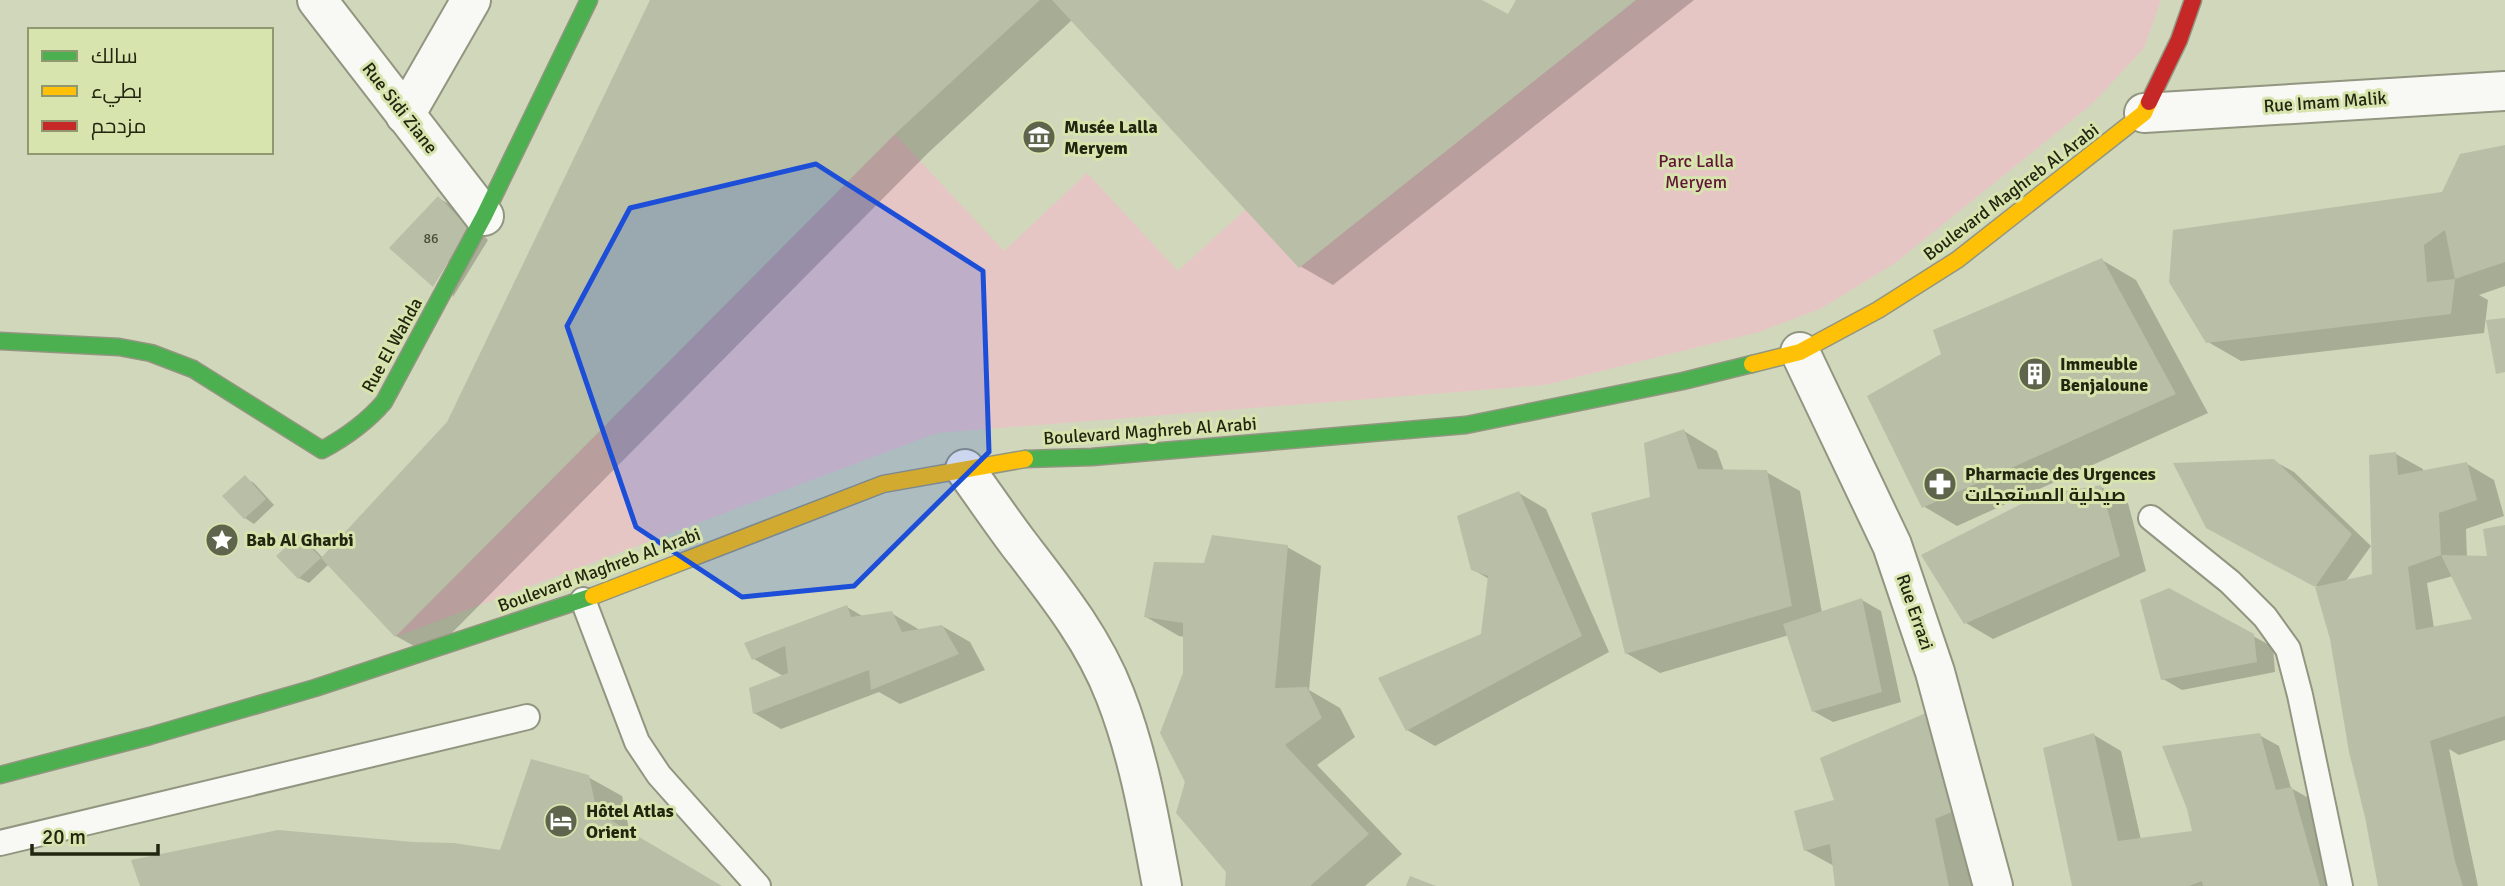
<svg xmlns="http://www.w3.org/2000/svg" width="2505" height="886" viewBox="0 0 2505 886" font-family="Signika,Cairo,sans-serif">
<rect width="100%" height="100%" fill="#d1d7ba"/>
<path fill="#e6c6c4" d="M 1636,0 L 2161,0 L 2144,48 L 2092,104 L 1895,263 L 1822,308 L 1759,332 L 1545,385 L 937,433 L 395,637 L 895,134 L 1004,251 L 1087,173 L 1178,271 L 1246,209 L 1299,267 Z"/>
<path fill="#0003" fill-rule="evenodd" d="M 651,0 L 1478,0 L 1509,17 L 1518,0 L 1694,0 L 1333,285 L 1300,266 L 1072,20 L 928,153 L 430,655 L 396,636 L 329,564 L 309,583 L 299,578 L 279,556 L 299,538 L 309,543 L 323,558 L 449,423 Z
M 2505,147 L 2505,286 L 2479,295 L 2488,300 L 2484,333 L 2241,361 L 2208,342 L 2443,194 Z
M 438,198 L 458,209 L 488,240 L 453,297 Z
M 2102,260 L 2136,280 L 2208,413 L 1957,526 L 1923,506 Z
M 1684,431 L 1717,451 L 1724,471 L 1766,472 L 1800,491 L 1822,613 L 1862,600 L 1881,611 L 1901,702 L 1833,722 L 1813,711 L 1789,635 L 1660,673 L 1626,653 L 1651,498 Z
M 2396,454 L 2423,469 L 2423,472 L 2467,464 L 2494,480 L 2504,516 L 2466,529 L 2467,558 L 2489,558 L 2505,527 L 2505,740 L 2459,755 L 2449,749 L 2478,886 L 2380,886 L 2332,639 L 2317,586 L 2227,538 L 2274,461 L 2294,472 L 2371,546 L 2345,582 L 2374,576 ZM 2453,576 L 2475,620 L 2434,628 L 2427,583 Z
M 245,478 L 254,483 L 274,505 L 254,524 L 245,518 Z
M 2101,487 L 2128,503 L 2146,571 L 1993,639 L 1966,623 Z
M 1519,493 L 1546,509 L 1609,652 L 1435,746 L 1407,730 L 1483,635 L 1489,579 L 1472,569 Z
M 1287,547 L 1321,566 L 1309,690 L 1340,708 L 1355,737 L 1317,765 L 1402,854 L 1365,886 L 1227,886 L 1228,871 L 1187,782 L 1185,637 L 1179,636 L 1146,617 L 1205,565 Z
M 847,607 L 864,617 L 891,613 L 920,630 L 942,626 L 970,642 L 985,670 L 900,704 L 879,692 L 781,729 L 754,713 L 783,676 L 754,659 Z
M 2253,636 L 2273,647 L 2275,672 L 2182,690 L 2163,679 Z
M 1933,712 L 1977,886 L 1836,886 L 1834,866 L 1805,850 L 1836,801 Z
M 2094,735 L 2121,751 L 2141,840 L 2194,833 L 2259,735 L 2279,746 L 2291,788 L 2319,804 L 2342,886 L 2074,886 Z
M 588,777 L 622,796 L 630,834 L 719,886 L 141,886 L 502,852 Z"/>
<path fill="#b9bea7" d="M 650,0 L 1040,0 L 895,134 L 395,637 L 321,558 L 298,579 L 276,556 L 299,535 L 321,558 L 447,422 Z
M 1052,0 L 1482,0 L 1508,14 L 1516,0 L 1636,0 L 1299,268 Z
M 2505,145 L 2505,262 L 2455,279 L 2445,230 L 2424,245 L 2427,282 L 2455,279 L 2451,314 L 2206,343 L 2169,282 L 2173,230 L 2442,192 L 2460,154 Z
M 438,196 L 469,228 L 433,287 L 389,248 Z
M 2102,258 L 2176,394 L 1922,508 L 1867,396 L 1941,354 L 1933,330 Z
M 2505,318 L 2505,372 L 2496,374 L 2486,320 Z
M 1684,429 L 1698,469 L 1767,470 L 1792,606 L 1625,654 L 1591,513 L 1650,497 L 1644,443 Z
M 2396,452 L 2398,475 L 2467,462 L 2477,500 L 2439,513 L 2441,555 L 2408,567 L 2416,630 L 2472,619 L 2441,555 L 2487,556 L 2483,529 L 2505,525 L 2505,716 L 2430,741 L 2455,861 L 2463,886 L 2378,886 L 2365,817 L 2349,752 L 2330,639 L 2315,587 L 2372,574 L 2369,455 Z
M 2274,459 L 2352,534 L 2315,587 L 2206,528 L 2173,463 Z
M 245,475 L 266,499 L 244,519 L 222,496 Z
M 2101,485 L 2120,556 L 1964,624 L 1921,555 L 2037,496 Z
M 1519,491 L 1582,636 L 1406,731 L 1378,678 L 1481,634 L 1488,576 L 1471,570 L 1457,516 Z
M 1212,535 L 1288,545 L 1275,688 L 1307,687 L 1322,718 L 1285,745 L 1369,834 L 1310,886 L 1225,886 L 1226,872 L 1176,813 L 1185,782 L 1160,733 L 1183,673 L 1183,623 L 1144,617 L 1154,562 L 1204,563 Z
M 2169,588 L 2254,634 L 2257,662 L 2161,680 L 2140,600 Z
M 1862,598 L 1882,692 L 1812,712 L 1783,624 Z
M 847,605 L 851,617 L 892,611 L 902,632 L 942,625 L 959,654 L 871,690 L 869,670 L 753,714 L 749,688 L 788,673 L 785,646 L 752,660 L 744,643 Z
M 1933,710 L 1959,809 L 1935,819 L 1949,886 L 1835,886 L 1830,844 L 1804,851 L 1794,811 L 1834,800 L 1820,758 Z
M 2094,733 L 2118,841 L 2192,831 L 2187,809 L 2162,746 L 2260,733 L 2276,790 L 2292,787 L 2320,886 L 2203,886 L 2202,881 L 2189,886 L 2072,886 L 2043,748 Z
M 531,759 L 589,775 L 597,812 L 722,886 L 140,886 L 131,860 L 278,830 L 413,842 L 454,843 L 500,850 Z
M 1410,876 L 1436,886 L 1406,886 Z"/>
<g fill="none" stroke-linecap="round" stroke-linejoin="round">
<defs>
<path id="lane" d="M 2151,518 L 2230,582 L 2265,617 L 2288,649 L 2300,695 L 2340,886
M 583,600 L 637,742 L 659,775 L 758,886
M 0,843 L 527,717"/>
<path id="street" d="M 317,0 L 484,216
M 2144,113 L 2505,91
M 405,115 L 471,0
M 1800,352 L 1892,545 L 1935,672 L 1993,886
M 965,469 C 983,494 1000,519 1018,543 C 1055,591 1093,638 1115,695 C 1139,756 1150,822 1162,886"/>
<path id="fast" d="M 0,341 L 119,347 L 151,353 L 193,369 L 322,450 C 346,437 366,423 384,402 L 484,216 L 589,0
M 1025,459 L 1092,457 L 1466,425 L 1683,381 L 1752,364
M 0,775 L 150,736 L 315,688 L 593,596"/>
<path id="slow" d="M 1752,364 L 1800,352 L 1878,310 L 1957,260 L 2144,113 L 2149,102
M 593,596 L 883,484 L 1025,459"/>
<path id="jam" d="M 2149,102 L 2179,40 L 2193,0"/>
</defs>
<use href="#lane" stroke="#929680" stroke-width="28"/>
<use href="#street" stroke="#929680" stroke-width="42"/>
<use href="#fast" stroke="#929680" stroke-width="19"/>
<use href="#slow" stroke="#929680" stroke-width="19"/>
<use href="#jam" stroke="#929680" stroke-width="19"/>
<use href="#lane" stroke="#f8f9f5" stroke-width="24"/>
<use href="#street" stroke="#f8f9f5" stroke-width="38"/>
<use href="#fast" stroke="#4caf50" stroke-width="16"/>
<use href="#slow" stroke="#ffc107" stroke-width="16"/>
<use href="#jam" stroke="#c62828" stroke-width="16"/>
</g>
<path fill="#1d4ed8" fill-opacity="0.2" stroke="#1d4ed8" stroke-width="5" stroke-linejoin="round" d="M 816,164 L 983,271 L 989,452 L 854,586 L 742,597 L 636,527 L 567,326 L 630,208 Z"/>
<defs>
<symbol id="museum-disc" viewBox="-11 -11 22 22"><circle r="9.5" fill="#5f644c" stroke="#d7e4ad"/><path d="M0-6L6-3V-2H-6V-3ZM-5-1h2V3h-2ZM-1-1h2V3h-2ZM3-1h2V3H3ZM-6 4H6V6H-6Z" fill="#fff"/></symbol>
<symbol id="building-disc" viewBox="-11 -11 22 22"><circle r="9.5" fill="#5f644c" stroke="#d7e4ad"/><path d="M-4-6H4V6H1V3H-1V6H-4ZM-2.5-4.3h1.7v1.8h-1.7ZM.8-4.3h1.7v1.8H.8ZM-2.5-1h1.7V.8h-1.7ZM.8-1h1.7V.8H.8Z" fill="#fff"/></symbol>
<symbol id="pharmacy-disc" viewBox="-11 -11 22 22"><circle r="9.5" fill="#5f644c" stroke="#d7e4ad"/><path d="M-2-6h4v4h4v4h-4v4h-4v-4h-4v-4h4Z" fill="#fff"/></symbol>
<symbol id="sight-disc" viewBox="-11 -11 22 22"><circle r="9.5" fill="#5f644c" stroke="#d7e4ad"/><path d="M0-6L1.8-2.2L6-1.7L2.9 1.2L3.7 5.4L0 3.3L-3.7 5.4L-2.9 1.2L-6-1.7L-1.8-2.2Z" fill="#fff"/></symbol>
<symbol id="hotel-disc" viewBox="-11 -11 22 22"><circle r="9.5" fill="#5f644c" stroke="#d7e4ad"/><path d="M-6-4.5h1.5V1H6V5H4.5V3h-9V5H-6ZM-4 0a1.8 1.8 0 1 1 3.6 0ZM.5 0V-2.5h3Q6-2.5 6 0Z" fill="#fff"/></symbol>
</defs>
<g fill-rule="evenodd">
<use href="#museum-disc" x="1020" y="118" width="38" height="38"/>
<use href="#building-disc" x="2016" y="355" width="38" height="38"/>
<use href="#pharmacy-disc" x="1921" y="465" width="38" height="38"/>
<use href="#sight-disc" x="203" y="521" width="38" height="38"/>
<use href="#hotel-disc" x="542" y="802" width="38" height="38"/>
</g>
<g text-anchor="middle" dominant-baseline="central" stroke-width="6" stroke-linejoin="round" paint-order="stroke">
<g font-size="14" fill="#484c36">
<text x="431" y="238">86</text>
</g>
<g font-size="18" fill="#222611" stroke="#d7e4ad">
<text transform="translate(2325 102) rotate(-4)">Rue Imam Malik</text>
<text transform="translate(400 108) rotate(52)">Rue Sidi Ziane</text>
<text transform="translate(2011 192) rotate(-37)">Boulevard Maghreb Al Arabi</text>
<text transform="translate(392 345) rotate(-61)">Rue El Wahda</text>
<text transform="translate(1150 431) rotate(-4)">Boulevard Maghreb Al Arabi</text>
<text transform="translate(599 570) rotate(-20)">Boulevard Maghreb Al Arabi</text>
<text transform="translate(1915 612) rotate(71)">Rue Errazi</text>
</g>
<g font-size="18" font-weight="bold" fill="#222611" stroke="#d7e4ad" text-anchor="start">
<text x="1064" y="127">Musée Lalla<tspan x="1064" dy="21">Meryem</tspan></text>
<text x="2060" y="364">Immeuble<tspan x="2060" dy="21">Benjaloune</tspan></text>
<text x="1965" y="474">Pharmacie des Urgences<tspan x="1965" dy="21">صيدلية المستعجلات</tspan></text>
<text x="246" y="540">Bab Al Gharbi</text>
<text x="586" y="811">Hôtel Atlas<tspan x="586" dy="21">Orient</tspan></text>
</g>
<g font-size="18" fill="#621436" stroke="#d7e4ad">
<text x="1696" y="161">Parc Lalla<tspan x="1696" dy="21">Meryem</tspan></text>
</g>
</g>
<rect x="28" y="28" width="245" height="126" fill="#d7e4ad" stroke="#8f986f" stroke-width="2"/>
<rect x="42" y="51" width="35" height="10" fill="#4caf50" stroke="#8f986f" stroke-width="2"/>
<text x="91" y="63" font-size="21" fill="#222611">سالك</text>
<rect x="42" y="86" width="35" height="10" fill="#ffc107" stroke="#8f986f" stroke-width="2"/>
<text x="91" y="98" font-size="21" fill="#222611">بطيء</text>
<rect x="42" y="121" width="35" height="10" fill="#c62828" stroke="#8f986f" stroke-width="2"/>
<text x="91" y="133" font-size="21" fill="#222611">مزدحم</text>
<path d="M32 844v10h126v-10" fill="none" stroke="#222611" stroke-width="3.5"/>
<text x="42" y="844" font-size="21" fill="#222611" stroke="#d7e4ad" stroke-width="5" paint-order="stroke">20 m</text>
</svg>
